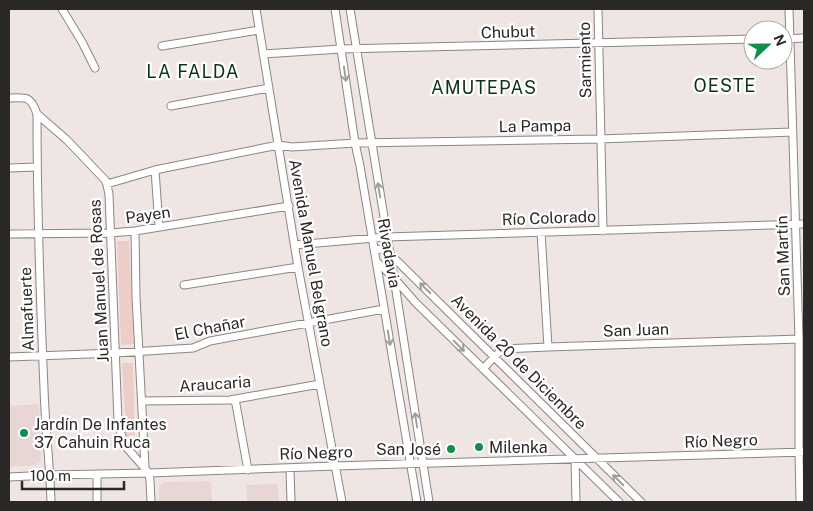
<svg xmlns="http://www.w3.org/2000/svg" width="813" height="511" viewBox="0 0 813 511" font-family="'Public Sans',sans-serif">
<rect width="100%" height="100%" fill="#efe6e4"/>
<path fill="#e8d6d4" d="M 39,404 L 41,461 L 36,465 L 9,467 L 9,406 Z
M 211,481 L 212,502 L 159,502 L 159,486 L 163,482 Z
M 277,484 L 279,502 L 247,502 L 246,485 Z"/>
<path fill="#edcdc7" d="M 117,241 L 129,241 L 134,344 L 121,345 Z
M 122,363 L 133,363 L 135,435 L 126,436 Z"/>
<g fill="none" stroke-linecap="round" stroke-linejoin="round">
<defs>
<path id="minor" d="M 62,9 L 82,42 L 95,68
M 256,9 L 298,267 L 342,502
M 335,9 L 355,143 L 360,166 L 417,502
M 350,9 L 394,278 L 429,502
M 598,9 L 603,231
M 789,9 L 799,339 L 799,452 L 800,502
M 783,39 L 804,38
M 162,46 L 259,30
M 263,54 L 341,49 L 753,39
M 9,98 C 26,97 31,96 37,114 C 37,205 40,297 44,388 C 45,426 50,464 51,502
M 171,106 L 269,88
M 37,114 L 67,140 L 106,181 L 109,194 L 118,421 L 121,434 L 127,448 L 149,473 L 150,481 L 151,502
M 9,168 L 37,167
M 155,170 L 159,227
M 107,184 L 155,170 L 278,145 L 292,147 L 355,143 L 600,139 L 793,132
M 135,231 L 136,297 L 145,467
M 541,232 L 548,347
M 9,234 L 110,233 L 135,231 L 289,206
M 295,245 L 386,237 L 804,224
M 375,252 C 379,247 384,249 389,253 L 641,502
M 376,261 L 394,278 L 416,303 L 619,502
M 184,285 L 298,267
M 9,357 L 116,353 L 193,348 L 210,341 L 384,309
M 483,369 L 494,357 L 503,349 L 548,347 L 799,339
M 235,399 L 248,470
M 142,401 L 230,400 L 320,384
M 575,459 L 576,502
M 290,468 L 291,502
M 97,474 L 97,502
M 9,477 L 50,475 L 149,473 L 335,466 L 804,452"/>
</defs>
<use href="#minor" stroke="#8d8583" stroke-width="9"/>
<use href="#minor" stroke="#fff" stroke-width="7"/>
</g>
<defs><path id="oneway-shaft" d="M-6 0H5M1.5-3L5.5 0L1.5 3" fill="none" stroke-width="1.6" stroke-linecap="round" stroke-linejoin="round" transform="scale(1.25)"/></defs>
<g stroke="#a09e9e">
<use href="#oneway-shaft" transform="translate(345 74) rotate(82)"/>
<use href="#oneway-shaft" transform="translate(379 190) rotate(-99)"/>
<use href="#oneway-shaft" transform="translate(425 288) rotate(-135)"/>
<use href="#oneway-shaft" transform="translate(389 338) rotate(81)"/>
<use href="#oneway-shaft" transform="translate(459 346) rotate(45)"/>
<use href="#oneway-shaft" transform="translate(416 420) rotate(-99)"/>
<use href="#oneway-shaft" transform="translate(618 480) rotate(-135)"/>
</g>
<g fill="#0f8f4c" stroke="#fff" stroke-width="2">
<circle cx="24" cy="433" r="5"/>
<circle cx="479" cy="447" r="5"/>
<circle cx="451" cy="449" r="5"/>
</g>
<g text-anchor="middle" dominant-baseline="central" stroke-width="4.5" stroke-linejoin="round" paint-order="stroke">
<g font-size="16" fill="#2c2828" stroke="#fff">
<text transform="translate(508 32) rotate(-2)">Chubut</text>
<text transform="translate(585 60) rotate(-91)">Sarmiento</text>
<text transform="translate(535 126) rotate(-1)">La Pampa</text>
<text transform="translate(148 215) rotate(-8)">Payen</text>
<text transform="translate(549 218) rotate(-2)">Río Colorado</text>
<text transform="translate(311 253) rotate(80)">Avenida Manuel Belgrano</text>
<text transform="translate(389 253) rotate(80)">Rivadavia</text>
<text transform="translate(783 256) rotate(-92)">San Martín</text>
<text transform="translate(99 281) rotate(-93)">Juan Manuel de Rosas</text>
<text transform="translate(27 309) rotate(-92)">Almafuerte</text>
<text transform="translate(210 328) rotate(-11)">El Chañar</text>
<text transform="translate(636 330) rotate(-2)">San Juan</text>
<text transform="translate(519 362) rotate(45)">Avenida 20 de Diciembre</text>
<text transform="translate(215 384) rotate(-4)">Araucaria</text>
<text transform="translate(721 441) rotate(-2)">Río Negro</text>
<text transform="translate(316 453) rotate(-2)">Río Negro</text>
</g>
<g font-size="16" fill="#2c2828" stroke="#fff" text-anchor="start">
<text x="34" y="424">Jardín De Infantes<tspan x="34" dy="18">37 Cahuin Ruca</tspan></text>
<text x="489" y="447">Milenka</text>
<text x="441" y="449" text-anchor="end">San José</text>
</g>
<g font-size="18" letter-spacing="1" fill="#0c321a" stroke="#fff">
<text x="193" y="71">LA FALDA</text>
<text x="725" y="85">OESTE</text>
<text x="484" y="87">AMUTEPAS</text>
</g>
</g>
<rect width="813" height="511" fill="none" stroke="#2c2828" stroke-width="20"/>
<g transform="translate(768 45) rotate(68)"><circle r="24" fill="#ffffff" stroke="#aba9a9"/>
<path d="M0-4L9 19L0 12L-9 19Z" fill="#0f8f4c"/>
<text y="-8" font-size="14" font-weight="bold" text-anchor="middle" fill="#2c2828">N</text>
</g>
<path d="M22 481v8h102v-8" fill="none" stroke="#2c2828" stroke-width="2.5"/>
<text x="30" y="481" font-size="15" fill="#2c2828" stroke="#ffffff" stroke-width="4" paint-order="stroke">100 m</text>
</svg>
